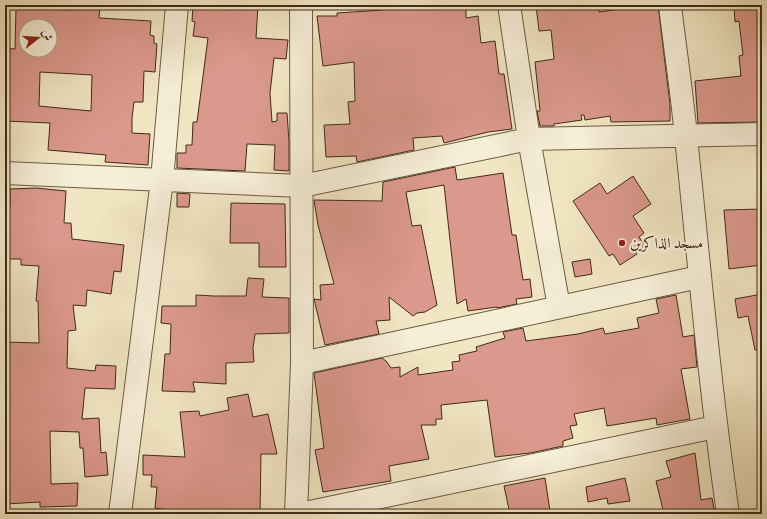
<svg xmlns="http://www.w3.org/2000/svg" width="767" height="519" viewBox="0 0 767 519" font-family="'IM FELL DW Pica',Amiri,serif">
<rect width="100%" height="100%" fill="#f1e5c2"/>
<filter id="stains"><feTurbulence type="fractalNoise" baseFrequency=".005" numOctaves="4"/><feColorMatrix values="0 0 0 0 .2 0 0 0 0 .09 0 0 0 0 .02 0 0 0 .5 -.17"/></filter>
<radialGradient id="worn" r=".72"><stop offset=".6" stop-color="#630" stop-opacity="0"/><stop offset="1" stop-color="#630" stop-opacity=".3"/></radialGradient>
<path fill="#db988c" stroke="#3f2b18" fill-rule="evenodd" d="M 70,5 L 100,5 L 99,18 L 151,21 L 150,35 L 154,36 L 154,43 L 157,44 L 155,72 L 144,71 L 143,102 L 134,102 L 132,118 L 132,133 L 150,134 L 148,165 L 105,162 L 106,155 L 48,150 L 50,123 L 5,121 L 5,48 L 15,49 L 16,8 L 70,10 ZM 26,26 L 50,26 L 50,50 L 26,50 ZM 40,72 L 92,75 L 91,111 L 39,106 Z
M 193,5 L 258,5 L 256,38 L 288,40 L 286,59 L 274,58 L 270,93 L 272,122 L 277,121 L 277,113 L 287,113 L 289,141 L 289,171 L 274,170 L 275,145 L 247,144 L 245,171 L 177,168 L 177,153 L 186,153 L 186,145 L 192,145 L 193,122 L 197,122 L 208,38 L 193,36 L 195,22 L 192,21 Z
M 402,5 L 466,5 L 466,18 L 478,16 L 481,43 L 495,41 L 499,74 L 504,74 L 512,129 L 488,132 L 444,143 L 442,136 L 413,138 L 414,150 L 357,162 L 356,156 L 326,157 L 324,125 L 350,124 L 348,102 L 355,101 L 354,62 L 323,66 L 317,16 L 337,16 L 337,13 L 383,10 L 383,8 L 402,6 Z
M 536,5 L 599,5 L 599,12 L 634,7 L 633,5 L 658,5 L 670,104 L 670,121 L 611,122 L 610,116 L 585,120 L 584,115 L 581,115 L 582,120 L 554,124 L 554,126 L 540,126 L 537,111 L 540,111 L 535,62 L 554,59 L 551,30 L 539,31 Z
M 734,5 L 759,5 L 761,24 L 762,24 L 762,73 L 757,74 L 762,106 L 762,122 L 698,123 L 695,81 L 741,76 L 739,56 L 743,55 L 739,21 L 735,22 Z
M 455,167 L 457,180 L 503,173 L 512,235 L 516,235 L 523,280 L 530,279 L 532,297 L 516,299 L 517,304 L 497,308 L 497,307 L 468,311 L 466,299 L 457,304 L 444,185 L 406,192 L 412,226 L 421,225 L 437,305 L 425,312 L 417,313 L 413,316 L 389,297 L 390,320 L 376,321 L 379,334 L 325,345 L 314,299 L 321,300 L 320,285 L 334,284 L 318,225 L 314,200 L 382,201 L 383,182 Z
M 633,176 L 651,204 L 633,216 L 644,233 L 639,237 L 645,246 L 636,252 L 637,254 L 620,265 L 613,254 L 609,256 L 573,201 L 600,183 L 607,194 Z
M 36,188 L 66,191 L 64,223 L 71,223 L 72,239 L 124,245 L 121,272 L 114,271 L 111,294 L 87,290 L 86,306 L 73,305 L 76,330 L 68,331 L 67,368 L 95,371 L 96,365 L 116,366 L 115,389 L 85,388 L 82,419 L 99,418 L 101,453 L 106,452 L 108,475 L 85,477 L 83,448 L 80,448 L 79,432 L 50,431 L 51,484 L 78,483 L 77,506 L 40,507 L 40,502 L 5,504 L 5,342 L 39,343 L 38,301 L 36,301 L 39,266 L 21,265 L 21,259 L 5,259 L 5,206 L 10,206 L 10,189 Z
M 177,193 L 190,194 L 189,207 L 177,207 Z
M 231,203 L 285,204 L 286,267 L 259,267 L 259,243 L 230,243 Z
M 762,209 L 762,265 L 729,269 L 724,210 Z
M 590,259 L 592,274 L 575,277 L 572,262 Z
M 248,278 L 264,279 L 262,297 L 289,298 L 289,333 L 255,334 L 253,348 L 254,362 L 226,363 L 226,384 L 193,382 L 195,392 L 162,391 L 165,354 L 170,354 L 171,324 L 161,323 L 162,306 L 196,306 L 196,295 L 214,296 L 246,296 Z
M 762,294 L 762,349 L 755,350 L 748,316 L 738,318 L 735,299 Z
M 676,295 L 683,337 L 694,335 L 697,367 L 681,369 L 690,419 L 657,425 L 656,418 L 607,426 L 604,408 L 574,414 L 577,425 L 570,426 L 573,438 L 563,441 L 563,446 L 530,453 L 495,457 L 487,400 L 441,405 L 442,419 L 436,419 L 436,425 L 421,425 L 429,459 L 389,466 L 391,481 L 323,492 L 315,450 L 324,448 L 314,373 L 382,358 L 386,361 L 391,368 L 400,367 L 400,377 L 418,367 L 418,375 L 453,370 L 452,362 L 460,361 L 459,355 L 477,351 L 476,347 L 505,338 L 503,332 L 523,328 L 526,341 L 578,334 L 603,328 L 605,334 L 639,328 L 637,318 L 659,313 L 656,299 Z
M 248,394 L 253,417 L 268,414 L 277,454 L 261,454 L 260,514 L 168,514 L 168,510 L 155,508 L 157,487 L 151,487 L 152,475 L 143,475 L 143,455 L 185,457 L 180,412 L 199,411 L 200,416 L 229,410 L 227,398 Z
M 695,453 L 701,500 L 712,498 L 715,514 L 664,514 L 656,481 L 671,477 L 666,461 Z
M 545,478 L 550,511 L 525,514 L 510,514 L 504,486 Z
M 625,478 L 630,501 L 608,504 L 607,498 L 588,502 L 586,487 Z"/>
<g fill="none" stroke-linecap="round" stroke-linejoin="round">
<defs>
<path id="street" d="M 509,5 L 529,139 L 559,307
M 670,5 C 675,49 682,93 686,137 C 699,263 710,389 728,514
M 5,173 L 302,186 L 529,139 L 762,134
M 302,363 L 699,277
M 120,514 L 162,180 L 177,5
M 296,514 L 302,363 L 301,5
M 300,514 L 715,427"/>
</defs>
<use href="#street" stroke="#6c5a42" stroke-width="24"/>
<use href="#street" stroke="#f6eed7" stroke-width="22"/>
</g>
<circle fill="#8f2418" stroke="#f6eed7" stroke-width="1.5" cx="622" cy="243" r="4"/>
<g text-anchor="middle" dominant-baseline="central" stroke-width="4" stroke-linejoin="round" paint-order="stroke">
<g font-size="15" fill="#3f2b18" stroke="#f6eed7" text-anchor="start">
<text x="630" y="243">مسجد الذاكرين</text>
</g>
</g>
<rect width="767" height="519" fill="none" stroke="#f1e5c2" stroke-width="20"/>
<rect x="6" y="6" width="755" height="507" fill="none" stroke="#3f2b18" stroke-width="2"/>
<rect x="10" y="10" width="747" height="499" fill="none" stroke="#3f2b18"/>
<g transform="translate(38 38) rotate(73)"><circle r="19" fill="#f6eed7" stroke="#ada08b"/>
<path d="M0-3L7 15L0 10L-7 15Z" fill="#8f2418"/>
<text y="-6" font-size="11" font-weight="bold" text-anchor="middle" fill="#3f2b18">ش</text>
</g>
<rect width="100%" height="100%" filter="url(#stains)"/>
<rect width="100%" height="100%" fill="url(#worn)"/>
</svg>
